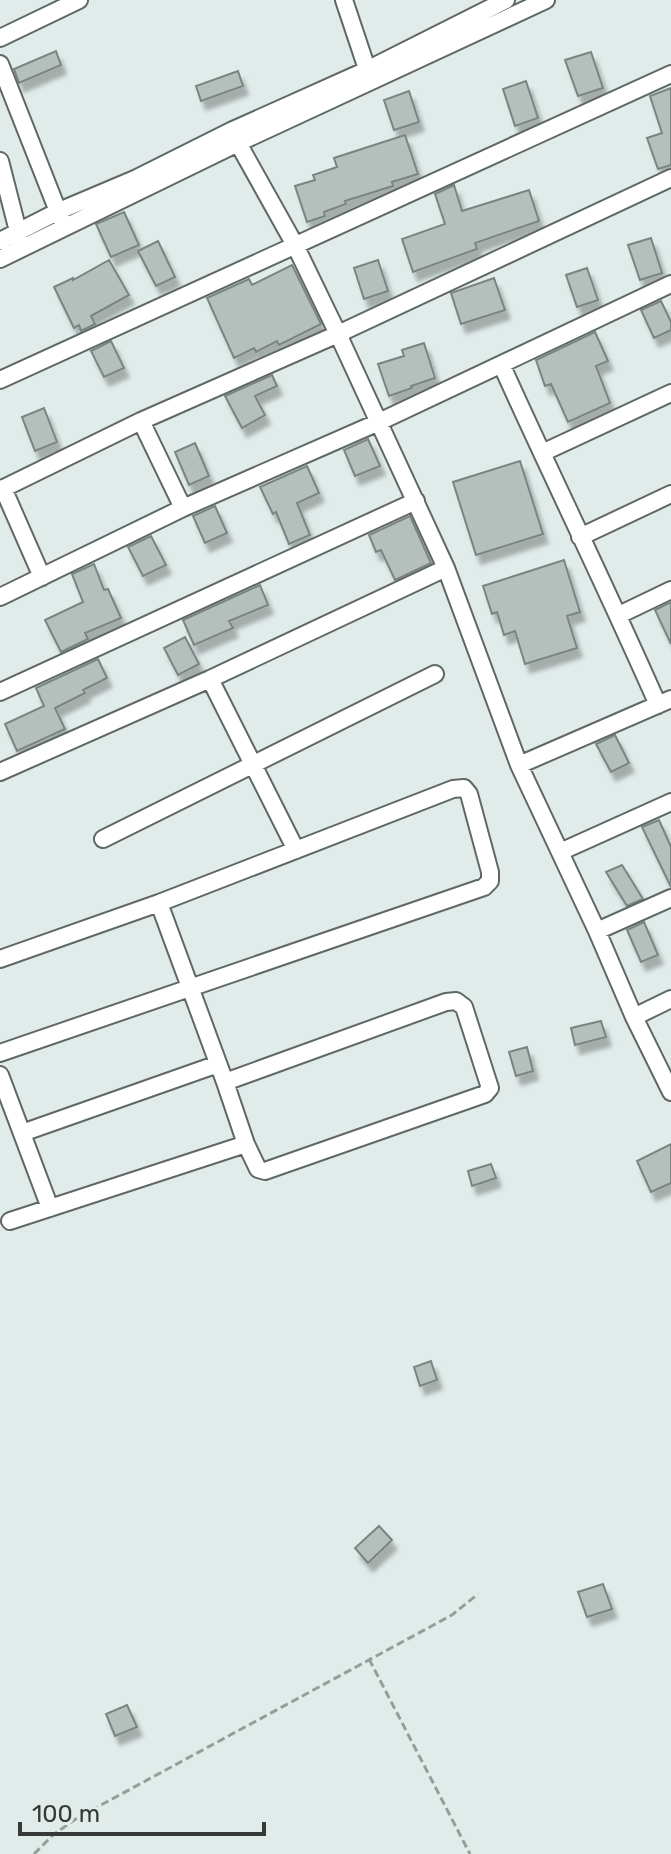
<svg xmlns="http://www.w3.org/2000/svg" width="671" height="1854" viewBox="0 0 671 1854" font-family="Rubik,sans-serif">
<defs>
<filter id="shadow"><feDropShadow dx="5" dy="9" stdDeviation="2" flood-color="#0004"/></filter>
</defs>
<rect width="100%" height="100%" fill="#e1ecea"/>
<path fill="#b5c0bd" stroke="#7a8482" stroke-width="2" filter="url(#shadow)" d="M 56,51 L 61,65 L 19,83 L 14,69 Z
M 591,52 L 603,88 L 578,96 L 565,60 Z
M 238,71 L 243,86 L 201,101 L 196,86 Z
M 526,81 L 538,118 L 515,126 L 503,89 Z
M 671,88 L 671,165 L 658,169 L 647,138 L 662,133 L 650,96 Z
M 409,91 L 419,122 L 394,130 L 384,100 Z
M 405,135 L 418,174 L 392,182 L 393,186 L 345,201 L 346,204 L 324,212 L 325,216 L 307,222 L 295,186 L 315,180 L 313,175 L 337,167 L 334,158 Z
M 454,185 L 462,211 L 529,190 L 539,221 L 475,243 L 477,249 L 413,272 L 402,239 L 445,224 L 435,194 Z
M 124,212 L 139,245 L 111,257 L 96,224 Z
M 651,238 L 662,273 L 640,280 L 628,245 Z
M 158,241 L 175,277 L 156,286 L 138,251 Z
M 109,260 L 129,295 L 91,316 L 95,324 L 81,331 L 79,325 L 74,328 L 54,287 L 73,278 L 73,280 Z
M 378,260 L 388,291 L 364,299 L 354,268 Z
M 292,265 L 321,324 L 279,345 L 277,341 L 256,352 L 254,348 L 234,358 L 207,298 L 249,279 L 252,285 Z
M 587,268 L 598,300 L 577,307 L 566,275 Z
M 494,278 L 505,310 L 461,324 L 451,293 Z
M 661,301 L 671,322 L 671,330 L 654,338 L 641,310 Z
M 595,332 L 608,361 L 596,366 L 610,403 L 568,422 L 551,384 L 545,386 L 536,360 Z
M 111,341 L 124,368 L 104,377 L 91,351 Z
M 424,343 L 435,378 L 411,386 L 412,388 L 389,396 L 378,364 L 404,356 L 402,350 Z
M 272,375 L 277,386 L 255,396 L 265,415 L 242,428 L 225,396 Z
M 44,408 L 57,442 L 35,451 L 22,417 Z
M 368,439 L 380,466 L 355,476 L 344,450 Z
M 195,443 L 209,476 L 189,485 L 175,452 Z
M 520,461 L 543,534 L 476,555 L 453,482 Z
M 307,466 L 319,493 L 297,503 L 310,535 L 289,544 L 276,512 L 273,514 L 260,487 Z
M 215,506 L 227,533 L 205,543 L 193,516 Z
M 410,516 L 431,563 L 395,580 L 381,550 L 376,552 L 369,535 Z
M 151,536 L 166,565 L 143,576 L 128,547 Z
M 564,560 L 580,612 L 567,616 L 577,648 L 525,664 L 515,631 L 504,635 L 497,612 L 492,614 L 483,586 Z
M 94,564 L 104,590 L 108,589 L 121,618 L 85,633 L 88,639 L 61,652 L 45,620 L 83,602 L 72,574 Z
M 260,585 L 268,605 L 229,621 L 233,628 L 194,645 L 183,620 Z
M 671,602 L 671,644 L 655,610 Z
M 185,637 L 199,664 L 178,675 L 164,648 Z
M 98,659 L 107,678 L 83,690 L 85,693 L 55,708 L 65,729 L 17,751 L 5,724 L 44,706 L 36,688 Z
M 615,735 L 629,763 L 611,772 L 596,744 Z
M 659,820 L 671,847 L 671,887 L 642,827 Z
M 622,865 L 643,899 L 627,906 L 606,872 Z
M 644,922 L 658,955 L 641,962 L 627,930 Z
M 601,1021 L 606,1037 L 575,1045 L 571,1028 Z
M 527,1047 L 533,1071 L 516,1076 L 509,1052 Z
M 671,1144 L 671,1183 L 651,1192 L 637,1161 Z
M 491,1164 L 496,1178 L 472,1186 L 468,1171 Z
M 431,1361 L 437,1380 L 420,1386 L 414,1367 Z
M 379,1526 L 392,1540 L 368,1563 L 355,1548 Z
M 603,1584 L 612,1609 L 587,1617 L 578,1592 Z
M 127,1705 L 137,1727 L 115,1736 L 106,1714 Z"/>
<g fill="none" stroke-linecap="round" stroke-linejoin="round">
<defs>
<path id="minor" d="M 344,0 L 370,78
M 0,38 L 79,0
M 0,64 L 61,219
M 233,130 L 238,143 L 295,245 L 338,334 L 446,568 L 519,765 L 597,931 L 634,1017 L 671,1092
M 0,161 L 20,239
M 0,241 L 59,211 L 137,178 L 233,130 L 367,70 L 506,0
M 0,259 L 238,143 L 546,0
M 502,366 C 553,479 608,591 658,705
M 0,380 L 671,74
M 141,421 L 183,508
M 542,453 L 671,393
M 3,488 L 42,577
M 0,490 L 141,421 L 338,334 L 671,178
M 580,537 L 671,494
M 0,597 L 183,508 L 379,422 L 671,284
M 619,615 L 671,590
M 210,679 L 296,850
M 0,692 L 416,501
M 519,765 L 671,699
M 0,772 L 210,679 L 446,568
M 103,839 L 435,674
M 560,852 L 671,802
M 159,903 L 225,1082 L 246,1144 L 258,1169 L 265,1171 L 485,1094 L 490,1088 L 464,1007 L 456,1001 L 446,1002 L 225,1082
M 597,931 L 671,898
M 0,959 L 159,903 L 453,789 L 464,788 L 469,794 L 490,872 L 490,881 L 484,887 L 0,1053
M 634,1017 L 671,999
M 0,1075 L 50,1208
M 22,1133 L 218,1064
M 10,1221 L 246,1144"/>
</defs>
<use href="#minor" stroke="#5f6866" stroke-width="20"/>
<path stroke="#969e9c" stroke-width="3" stroke-dasharray="8 4" stroke-linecap="butt" d="M 369,1659 L 470,1854
M 34,1854 L 53,1835 L 77,1818 L 452,1615 L 478,1594"/>
<use href="#minor" stroke="#fff" stroke-width="16"/>
</g>
<path d="M20 1822v12h244v-12" fill="none" stroke="#353938" stroke-width="4"/>
<text x="32" y="1822" font-size="24" fill="#353938" stroke="#e1ecea" stroke-width="6" paint-order="stroke">100 m</text>
</svg>
